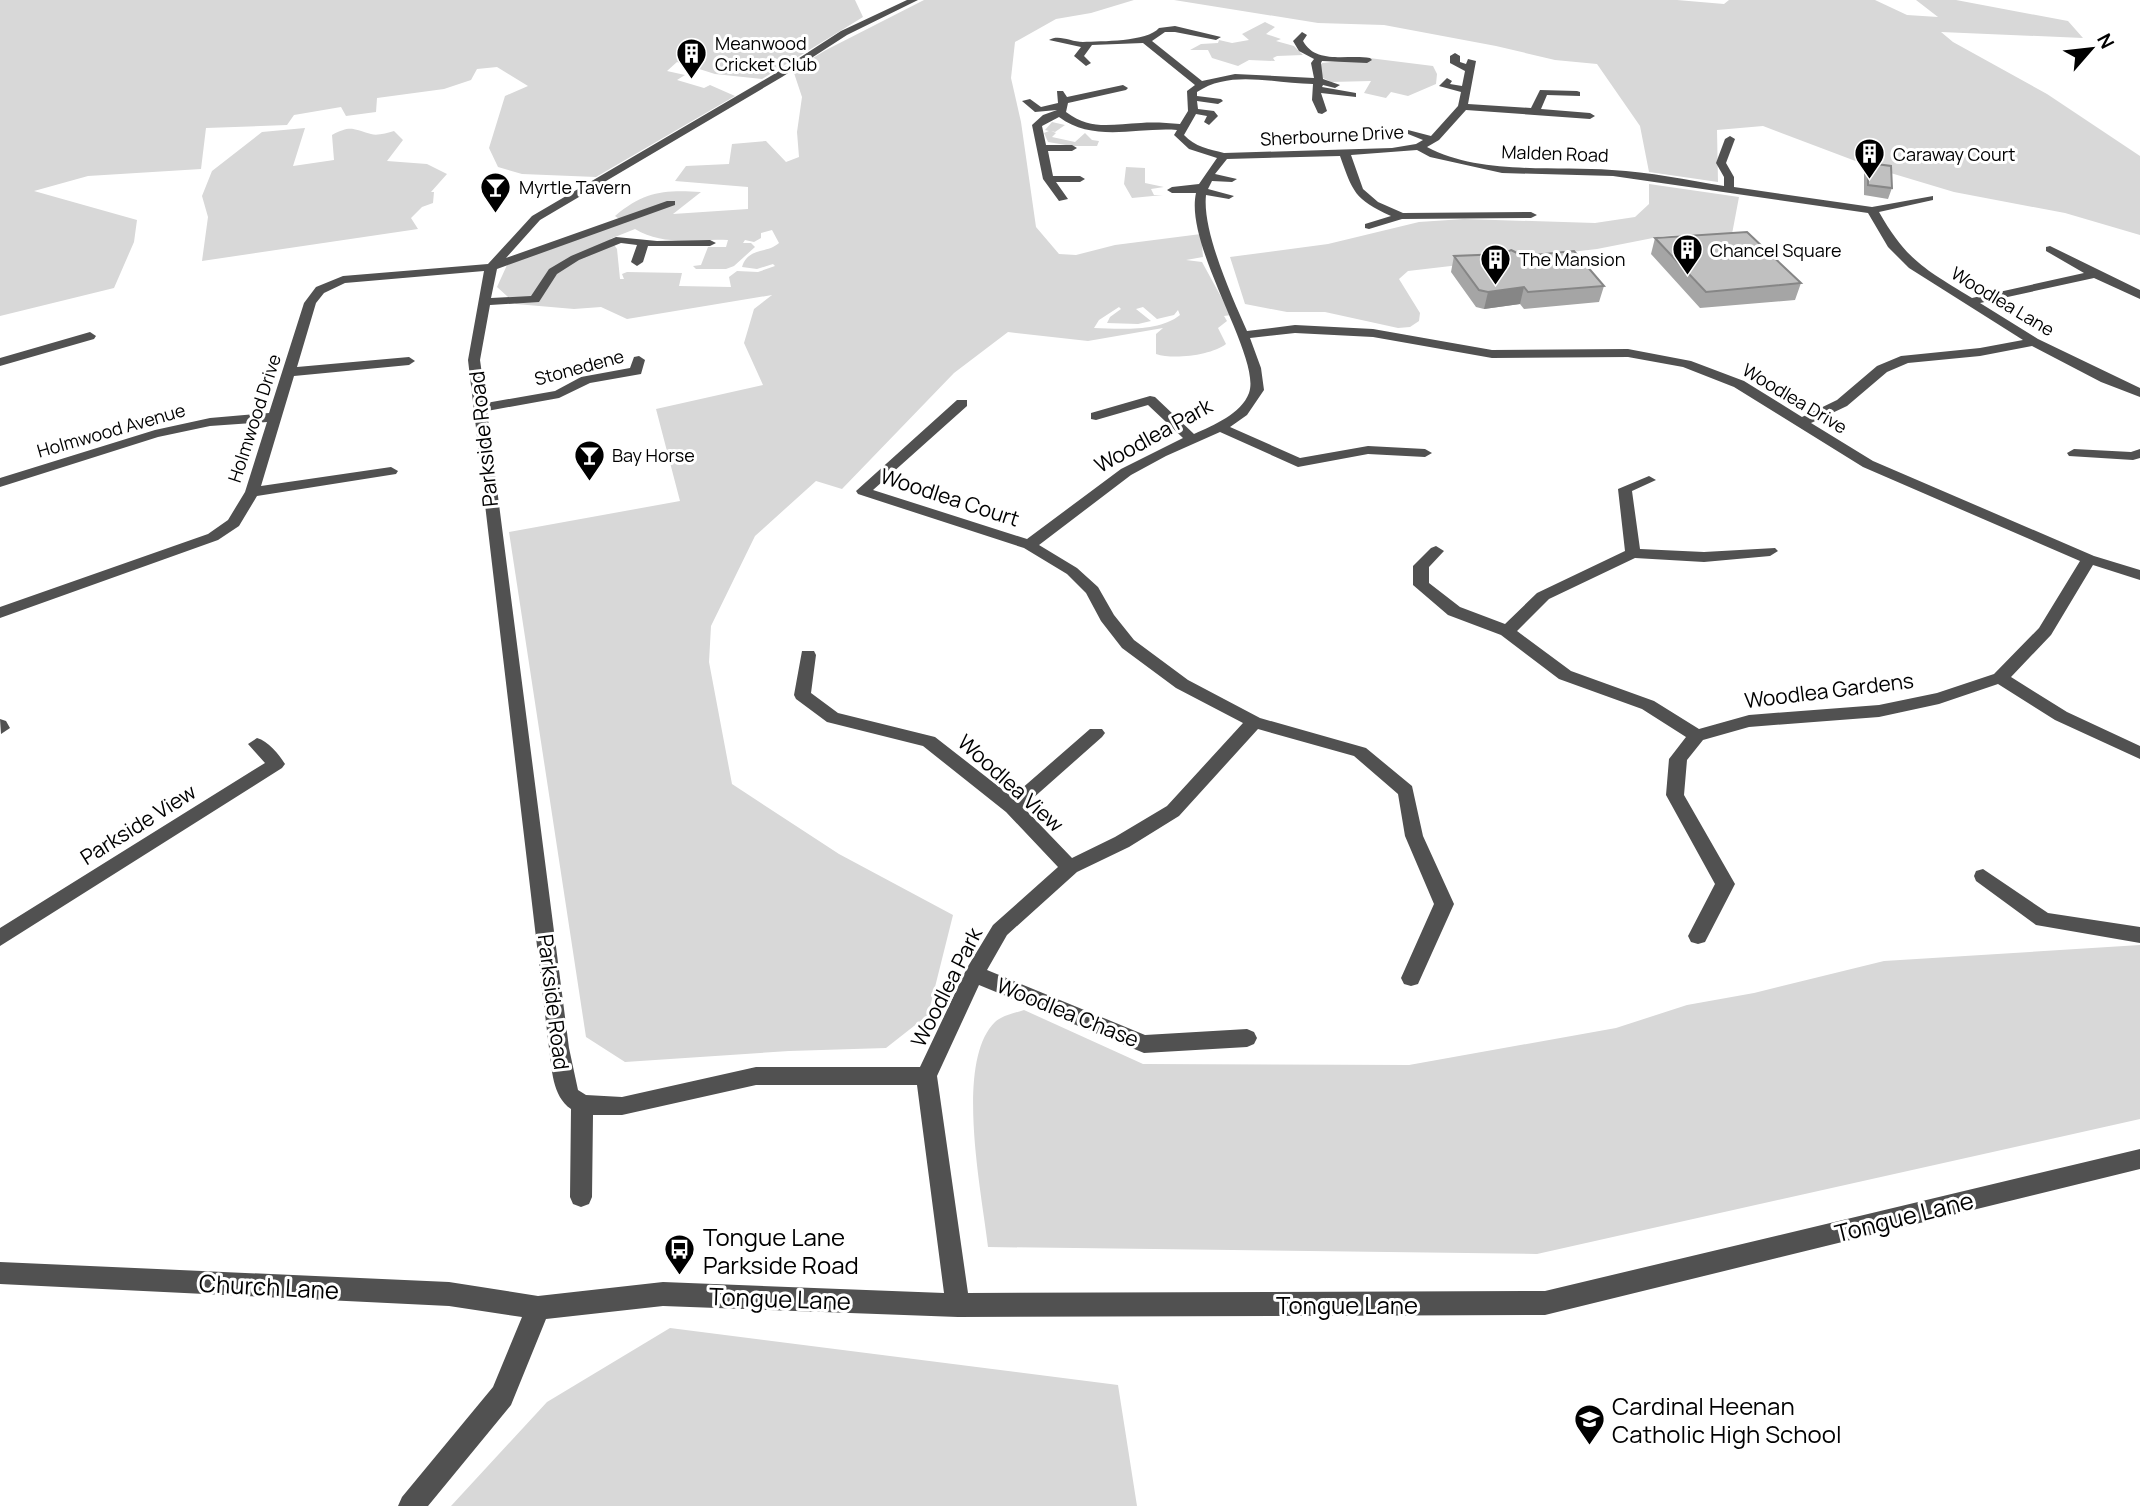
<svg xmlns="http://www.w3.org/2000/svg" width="2140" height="1506" viewBox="0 0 2140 1506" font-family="Manrope,sans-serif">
<rect width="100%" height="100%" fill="#fff"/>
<path fill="#d8d8d8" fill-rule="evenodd" d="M 0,0 L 855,0 L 863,17 L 762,79 L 715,74 L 677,62 L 667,71 L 685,75 L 677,80 L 704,88 L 710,85 L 735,96 L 596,177 L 522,174 L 498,167 L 489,148 L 505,96 L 528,86 L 497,67 L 477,69 L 471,80 L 444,89 L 377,98 L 376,112 L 346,116 L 341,107 L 294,115 L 287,125 L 206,128 L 201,169 L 88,176 L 34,191 L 137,220 L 134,242 L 114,288 L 0,316 Z
M 924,0 L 1134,0 L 1091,13 L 1056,19 L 1015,42 L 1011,78 L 1021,122 L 1036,227 L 1059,254 L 1076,255 L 1115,245 L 1201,234 L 1203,257 L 1186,260 L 1202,262 L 1231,315 L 1224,316 L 1227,321 L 1218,328 L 1226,344 C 1212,355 1174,360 1156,354 L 1156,334 L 1163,328 L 1088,341 L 1008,332 L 954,373 L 842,489 L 816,481 L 755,536 L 711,626 L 709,662 L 732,784 L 839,854 L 953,915 L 928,1015 L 886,1048 L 789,1051 L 625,1062 L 586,1037 L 509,532 L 680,501 L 656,409 L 763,385 L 744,343 L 754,309 L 772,295 L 627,319 L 601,307 L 574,309 L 516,304 L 497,287 L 507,265 L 599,226 L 625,223 L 615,216 C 645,191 664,190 701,192 L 673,214 L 748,209 L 748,187 L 675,181 L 686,166 L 729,164 L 732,144 L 766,141 L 786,162 L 799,157 L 797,132 L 802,97 L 793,70 L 826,50 ZM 635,229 C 664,247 697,238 728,240 L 726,247 L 708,247 L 701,265 L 693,266 L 696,269 L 726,269 L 734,266 L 755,247 L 751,243 L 743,243 L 745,240 L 754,242 L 761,238 L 761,233 L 772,230 L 779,243 C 767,254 748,247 742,267 L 757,269 L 773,264 L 775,266 L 758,272 L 737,271 L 729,277 L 731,287 L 679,286 L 682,273 L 627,272 L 622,274 L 624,279 L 620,279 L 617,249 L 610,239 ZM 1119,307 L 1121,309 L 1110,317 L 1107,323 L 1138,324 L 1151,321 L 1136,309 L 1143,307 L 1157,319 L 1174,315 L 1178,310 L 1180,315 C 1159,332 1120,329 1094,328 L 1099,320 Z
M 1174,0 L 1677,0 L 1724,4 L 1729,0 L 1875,0 L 1907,15 L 1938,17 L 1916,0 L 1956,0 L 2068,21 L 2083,38 L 1941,32 L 1953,42 L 2047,94 L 2140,156 L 2140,235 L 2065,213 L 1954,192 L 1874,168 L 1763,126 L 1717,130 L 1718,182 L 1649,172 L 1640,126 L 1597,64 L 1555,60 L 1496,46 L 1384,25 L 1318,23 Z
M 1265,22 L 1275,27 L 1266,34 L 1281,39 L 1276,41 L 1294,46 L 1303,55 L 1277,56 L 1273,58 L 1275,61 L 1249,60 L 1238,66 L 1212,58 L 1208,50 L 1190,50 L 1201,44 L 1218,43 L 1219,40 L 1232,43 L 1249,40 L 1242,34 Z
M 1369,58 L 1433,66 L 1437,74 L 1436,84 L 1408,96 L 1391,92 L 1386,98 L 1364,93 L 1371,81 L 1331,82 L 1323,78 L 1319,68 L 1322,63 Z
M 1052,122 L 1065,125 L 1055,132 L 1051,131 L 1056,133 L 1052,137 L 1075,142 L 1085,133 L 1092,140 L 1099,141 L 1097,146 L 1072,146 L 1048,142 L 1044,133 L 1049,131 L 1045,130 Z
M 305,128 L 293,166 L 334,160 L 332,135 C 351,125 352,129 371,134 C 377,136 387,133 394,131 L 403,140 L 387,161 L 427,164 L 447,174 L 431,192 L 434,192 L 433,203 L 422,207 L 411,218 L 418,229 L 202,261 L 208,217 L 202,196 L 212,171 L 262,132 Z
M 1126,167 L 1145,168 L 1145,183 L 1164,187 L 1151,189 L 1154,195 L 1163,195 L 1132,198 L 1124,184 Z
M 1649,184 L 1739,197 L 1732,234 L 1663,236 L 1597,249 L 1408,271 L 1399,279 L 1420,313 L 1419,321 L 1410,327 L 1398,328 L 1325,312 L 1287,312 L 1245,304 L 1230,257 L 1328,244 L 1419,222 L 1464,219 L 1595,223 L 1635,217 L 1649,204 Z
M 2140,945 L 2140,1119 L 1537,1254 L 988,1247 C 982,1193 954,1062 995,1022 C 1001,1016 1015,1013 1024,1010 L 1143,1064 L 1409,1065 L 1616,1028 L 1687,1005 L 1754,993 L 1884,961 Z
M 670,1328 L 1118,1385 L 1137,1506 L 451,1506 L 547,1402 Z"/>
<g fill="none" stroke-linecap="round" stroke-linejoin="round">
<path fill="#515151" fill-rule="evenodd" d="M 907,0 L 918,0 L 847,35 L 782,77 L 540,220 L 506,258 L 667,201 L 675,201 L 675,205 L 497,269 L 491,298 L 531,296 L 549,269 L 571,256 L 616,237 L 657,241 L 710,240 L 716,243 L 710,246 L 648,246 L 643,262 L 637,266 L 631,262 L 637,245 L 621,243 L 579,260 L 557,274 L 539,302 L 490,305 L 480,360 L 486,403 L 555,391 L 581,377 L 630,368 L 634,357 L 639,356 L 645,360 L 641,374 L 590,383 L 559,398 L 487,411 L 569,1048 L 578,1090 L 586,1095 L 622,1097 L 756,1067 L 920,1067 L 967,968 L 993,925 L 1058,867 L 1006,812 L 923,746 L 827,722 L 796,699 L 794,695 L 802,651 L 814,651 L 816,655 L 811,693 L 838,713 L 935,737 L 1012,797 L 1090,729 L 1102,729 L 1105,733 L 1102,737 L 1023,807 L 1072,858 L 1115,837 L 1167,806 L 1243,723 L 1176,688 L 1122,648 L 1101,621 L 1086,593 L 1067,574 L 1024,548 L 858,494 L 856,491 L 957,400 L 967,400 L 967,406 L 873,490 L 1027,539 L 1121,469 L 1183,438 L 1148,405 L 1096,420 L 1091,419 L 1091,413 L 1150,396 L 1155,397 L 1194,434 C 1214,425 1241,414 1249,393 C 1262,358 1184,247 1196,193 L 1172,193 L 1167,190 L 1172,187 L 1199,184 L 1217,158 L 1189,149 L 1174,135 L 1177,130 C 1137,127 1094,143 1059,117 L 1042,126 L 1046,145 L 1072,145 L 1077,148 L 1072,151 L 1048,151 L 1053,176 L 1080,176 L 1085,179 L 1080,182 L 1056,182 L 1068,199 L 1059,201 L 1043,179 L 1032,125 L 1043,115 L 1057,110 L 1035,112 L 1022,101 L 1030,99 L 1041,107 L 1058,103 L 1057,91 L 1063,91 L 1067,97 L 1123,85 L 1128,88 L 1126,90 L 1068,103 L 1066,112 C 1091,131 1112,124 1141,123 C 1154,122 1167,123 1180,124 L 1188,111 L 1187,91 L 1195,85 L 1143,43 L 1092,45 L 1084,56 L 1091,63 L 1086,66 L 1074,56 L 1081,47 L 1049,40 C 1059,34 1071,42 1083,42 C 1101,41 1147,42 1159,28 L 1175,26 L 1221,37 L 1216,40 L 1175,32 L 1165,32 L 1152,41 L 1202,81 L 1235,74 L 1314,78 L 1311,63 L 1314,59 L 1299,51 L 1293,41 L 1302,32 L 1307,35 L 1303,41 C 1316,65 1348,54 1370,58 L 1372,60 L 1367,63 L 1322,61 L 1321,63 L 1323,79 L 1340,85 L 1335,88 L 1323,85 L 1322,87 L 1356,93 L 1356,97 L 1321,93 L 1327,111 L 1322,114 L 1318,113 L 1312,100 L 1313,84 C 1275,84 1231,69 1197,92 L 1197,96 L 1221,99 L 1223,101 L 1218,104 L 1197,101 L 1198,109 L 1214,111 L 1218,116 L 1209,125 L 1204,122 L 1207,116 L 1196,114 L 1184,135 C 1195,147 1209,149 1224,153 L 1392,148 L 1416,144 L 1423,140 L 1408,134 L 1408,130 L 1431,136 L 1458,106 L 1461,92 L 1439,86 L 1447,78 L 1452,81 L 1450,84 L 1462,86 L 1465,71 L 1450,63 L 1450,56 L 1455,53 L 1460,56 L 1460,62 L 1466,64 L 1468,59 L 1476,61 L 1468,104 L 1531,108 L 1540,90 L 1577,91 L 1580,92 L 1580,96 L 1547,95 L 1541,109 L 1590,113 L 1595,116 L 1590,119 L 1466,110 L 1439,140 L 1427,147 C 1479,175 1554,166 1612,170 C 1649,172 1687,180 1724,186 L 1724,177 L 1716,163 L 1725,139 L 1730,136 L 1735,139 L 1726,163 L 1734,177 L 1734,187 L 1872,207 L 1933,196 L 1933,200 L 1879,212 C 1907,261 1925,269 1972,298 L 2084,273 L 2046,251 L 2046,247 L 2050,246 L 2140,290 L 2140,299 L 2094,278 L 1980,303 L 2038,339 L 2140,388 L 2140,397 L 2101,382 L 2032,346 L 1980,356 L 1908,363 L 1887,372 L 1847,406 L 1811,423 L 1873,461 L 2094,556 L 2140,570 L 2140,580 L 2093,565 L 2051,635 L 2011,677 L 2067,712 L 2140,746 L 2140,759 L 2055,720 L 1998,684 L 1939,704 L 1879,717 L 1749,727 L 1703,740 L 1687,760 L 1684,795 L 1735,884 L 1705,942 L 1698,944 L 1691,942 L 1688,936 L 1715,884 L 1666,795 L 1669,759 L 1686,737 L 1642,709 L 1559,679 L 1501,635 L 1448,615 L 1413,585 L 1413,566 L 1431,548 L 1436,546 L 1444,551 L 1429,567 L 1429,583 L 1460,607 L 1505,624 L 1537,593 L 1625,551 L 1618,489 L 1649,476 L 1656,480 L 1632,491 L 1640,549 L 1704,552 L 1775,548 L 1778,551 L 1770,556 L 1704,562 L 1635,558 L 1549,599 L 1517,631 L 1571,671 L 1654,701 L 1699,729 L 1749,715 L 1879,705 L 1937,693 L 1994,674 L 2039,628 L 2080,561 L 1863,467 L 1734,387 L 1683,367 L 1628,357 L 1492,358 L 1373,337 L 1295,333 L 1250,338 L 1261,368 L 1264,390 L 1247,415 L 1230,427 L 1300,458 L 1368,446 L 1425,449 L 1432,453 L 1425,457 L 1368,454 L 1298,467 L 1220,432 L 1166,456 L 1131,475 L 1039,545 L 1077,568 L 1098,587 L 1114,615 L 1134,640 L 1188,680 L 1260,718 L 1366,748 L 1412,786 L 1423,836 L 1454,904 L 1418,984 L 1411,986 L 1404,984 L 1401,978 L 1434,904 L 1405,836 L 1398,794 L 1354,756 L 1258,729 L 1179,816 L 1129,847 L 1077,872 L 1007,935 L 987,970 L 1145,1035 L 1247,1029 L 1254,1032 L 1257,1038 L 1254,1044 L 1247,1047 L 1144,1053 L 979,985 L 937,1076 L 968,1293 L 1545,1291 L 2140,1149 L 2140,1169 L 1545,1315 L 958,1317 L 663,1306 L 546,1319 L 511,1405 L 428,1506 L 398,1506 L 402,1497 L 493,1387 L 522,1317 L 449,1306 L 0,1284 L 0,1262 L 449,1282 L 538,1296 L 663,1282 L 944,1293 L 917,1085 L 756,1085 L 622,1115 L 593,1115 L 592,1197 L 589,1204 L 581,1207 L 573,1204 L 570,1197 L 571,1109 C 552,1096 552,1069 549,1048 L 468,360 L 484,271 L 345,283 L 324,293 L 316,303 L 297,367 L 409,357 L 415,361 L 409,365 L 294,376 L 261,486 L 391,467 L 398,471 L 396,474 L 257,496 L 239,526 L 218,540 L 0,618 L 0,607 L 208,534 L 228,520 L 245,492 L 267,422 L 210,426 L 158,437 L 0,487 L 0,478 L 155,430 L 210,418 L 269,413 L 304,303 L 316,287 L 343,276 L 488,264 L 532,216 L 776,73 L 841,31 ZM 1417,150 L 1430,157 L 1502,173 L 1613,176 L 1868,213 L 1888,247 L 1909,268 L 2023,340 L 1980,348 L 1901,356 L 1877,366 L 1837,400 L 1802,417 L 1744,381 L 1691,361 L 1628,349 L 1492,350 L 1373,329 L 1295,325 L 1247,331 C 1232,297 1202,231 1206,195 L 1229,199 L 1234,196 L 1208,189 L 1212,181 L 1232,182 L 1237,179 L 1215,174 L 1227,159 L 1340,156 C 1353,192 1354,199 1391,216 L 1365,224 L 1365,228 L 1369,229 L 1402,219 L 1531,218 L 1537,215 L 1531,212 L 1403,213 L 1378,202 L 1363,189 L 1351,155 Z
M 90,332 L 96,336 L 94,339 L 0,366 L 0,358 Z
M 2074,449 L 2131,452 L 2140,449 L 2140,458 L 2133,460 L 2069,456 L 2067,453 Z
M 0,719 L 6,721 L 10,728 L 1,734 Z
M 257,738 C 268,741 279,754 285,764 L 282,768 L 0,946 L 0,928 L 265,763 L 248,744 Z
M 1983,869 L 2048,913 L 2140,927 L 2140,943 L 2036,925 L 1976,881 L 1974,876 L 1976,871 Z"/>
</g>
<path fill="#a5a5a5" d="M 1868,163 L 1892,188 L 1888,199 L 1864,195 L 1864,173 Z
M 1655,238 L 1801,283 L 1795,300 L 1700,308 L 1651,254 Z
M 1454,256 L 1604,286 L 1599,302 L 1524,309 L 1520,304 L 1484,309 L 1476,307 L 1451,272 Z"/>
<path fill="#868686" d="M 1524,287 L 1520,304 L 1484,309 L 1488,292 Z"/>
<path fill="#c0c0c0" stroke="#868686" stroke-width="2" d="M 1868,163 L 1891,166 L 1892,188 L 1868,185 Z
M 1747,232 L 1801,283 L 1706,292 L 1655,238 Z
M 1511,250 L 1523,256 L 1574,251 L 1604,286 L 1528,292 L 1524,287 L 1488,292 L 1479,290 L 1454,256 L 1503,254 Z"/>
<defs>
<symbol id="building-pin" viewBox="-11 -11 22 30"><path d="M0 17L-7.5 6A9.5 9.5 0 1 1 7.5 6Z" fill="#000" stroke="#fff"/><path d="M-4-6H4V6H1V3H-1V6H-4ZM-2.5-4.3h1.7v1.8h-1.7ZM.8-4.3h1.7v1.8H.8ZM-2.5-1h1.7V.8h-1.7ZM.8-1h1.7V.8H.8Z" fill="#fff"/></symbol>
<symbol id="bar-pin" viewBox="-11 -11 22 30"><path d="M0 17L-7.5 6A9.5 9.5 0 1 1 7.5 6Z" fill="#000" stroke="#fff"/><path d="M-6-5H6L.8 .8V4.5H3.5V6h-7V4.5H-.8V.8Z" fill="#fff"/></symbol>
<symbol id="bus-pin" viewBox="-11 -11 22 30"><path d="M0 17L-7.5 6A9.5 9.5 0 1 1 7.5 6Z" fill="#000" stroke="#fff"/><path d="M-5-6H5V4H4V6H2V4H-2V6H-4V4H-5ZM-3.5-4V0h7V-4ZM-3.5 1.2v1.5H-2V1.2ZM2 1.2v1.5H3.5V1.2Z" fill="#fff"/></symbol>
<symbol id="school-pin" viewBox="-11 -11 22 30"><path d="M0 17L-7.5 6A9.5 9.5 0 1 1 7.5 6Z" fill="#000" stroke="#fff"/><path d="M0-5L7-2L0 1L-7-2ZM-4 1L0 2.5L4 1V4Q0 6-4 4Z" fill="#fff"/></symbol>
</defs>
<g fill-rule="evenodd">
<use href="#building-pin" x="674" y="36" width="35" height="47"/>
<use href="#building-pin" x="1852" y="136" width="35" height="47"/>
<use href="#bar-pin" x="478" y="170" width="35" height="47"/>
<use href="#building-pin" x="1670" y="232" width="35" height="47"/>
<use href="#building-pin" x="1478" y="242" width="35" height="47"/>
<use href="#bar-pin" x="572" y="438" width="35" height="47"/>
<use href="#bus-pin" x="662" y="1232" width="35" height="47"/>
<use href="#school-pin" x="1572" y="1402" width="35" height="47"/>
</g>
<g text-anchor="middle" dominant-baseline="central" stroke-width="6" stroke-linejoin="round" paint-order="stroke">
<g font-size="18" fill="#000" stroke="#fff" text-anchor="start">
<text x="715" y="43">Meanwood<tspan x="715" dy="21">Cricket Club</tspan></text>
<text x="1893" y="154">Caraway Court</text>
<text x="519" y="187">Myrtle Tavern</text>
<text x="1710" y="250">Chancel Square</text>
<text x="1519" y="259">The Mansion</text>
<text x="612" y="455">Bay Horse</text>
</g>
<g font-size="18" fill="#000" stroke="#fff">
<text transform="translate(1332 135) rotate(-3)">Sherbourne Drive</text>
<text transform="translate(1555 153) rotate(2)">Malden Road</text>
<text transform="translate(2003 301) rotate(31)">Woodlea Lane</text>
<text transform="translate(579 367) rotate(-15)">Stonedene</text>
<text transform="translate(1795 398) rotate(31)">Woodlea Drive</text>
<text transform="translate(254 418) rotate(-72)">Holmwood Drive</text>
<text transform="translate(111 430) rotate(-16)">Holmwood Avenue</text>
</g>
<g font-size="21" fill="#000" stroke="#fff">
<text transform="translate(1153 435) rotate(-29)">Woodlea Park</text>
<text transform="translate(483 439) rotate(-96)">Parkside Road</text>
<text transform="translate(950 497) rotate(18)">Woodlea Court</text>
<text transform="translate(1829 690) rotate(-7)">Woodlea Gardens</text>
<text transform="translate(1011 783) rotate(42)">Woodlea View</text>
<text transform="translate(138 824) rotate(-32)">Parkside View</text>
<text transform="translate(946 987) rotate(-63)">Woodlea Park</text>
<text transform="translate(554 1002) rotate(83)">Parkside Road</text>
<text transform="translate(1068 1012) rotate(22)">Woodlea Chase</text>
</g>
<g font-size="24" fill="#000" stroke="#fff">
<text transform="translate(1904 1216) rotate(-14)">Tongue Lane</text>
<text transform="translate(269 1286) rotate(3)">Church Lane</text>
<text transform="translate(780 1298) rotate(2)">Tongue Lane</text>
<text x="1347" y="1304">Tongue Lane</text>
</g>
<g font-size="24" fill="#000" stroke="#fff" text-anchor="start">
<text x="703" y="1236">Tongue Lane<tspan x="703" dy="28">Parkside Road</tspan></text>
<text x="1612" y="1405">Cardinal Heenan<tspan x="1612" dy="28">Catholic High School</tspan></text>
</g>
</g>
<g transform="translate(2091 49) rotate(62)" stroke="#ffffff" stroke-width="5" paint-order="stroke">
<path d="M0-5L12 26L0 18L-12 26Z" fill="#000000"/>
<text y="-10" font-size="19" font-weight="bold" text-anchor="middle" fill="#000000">N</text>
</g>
</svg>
